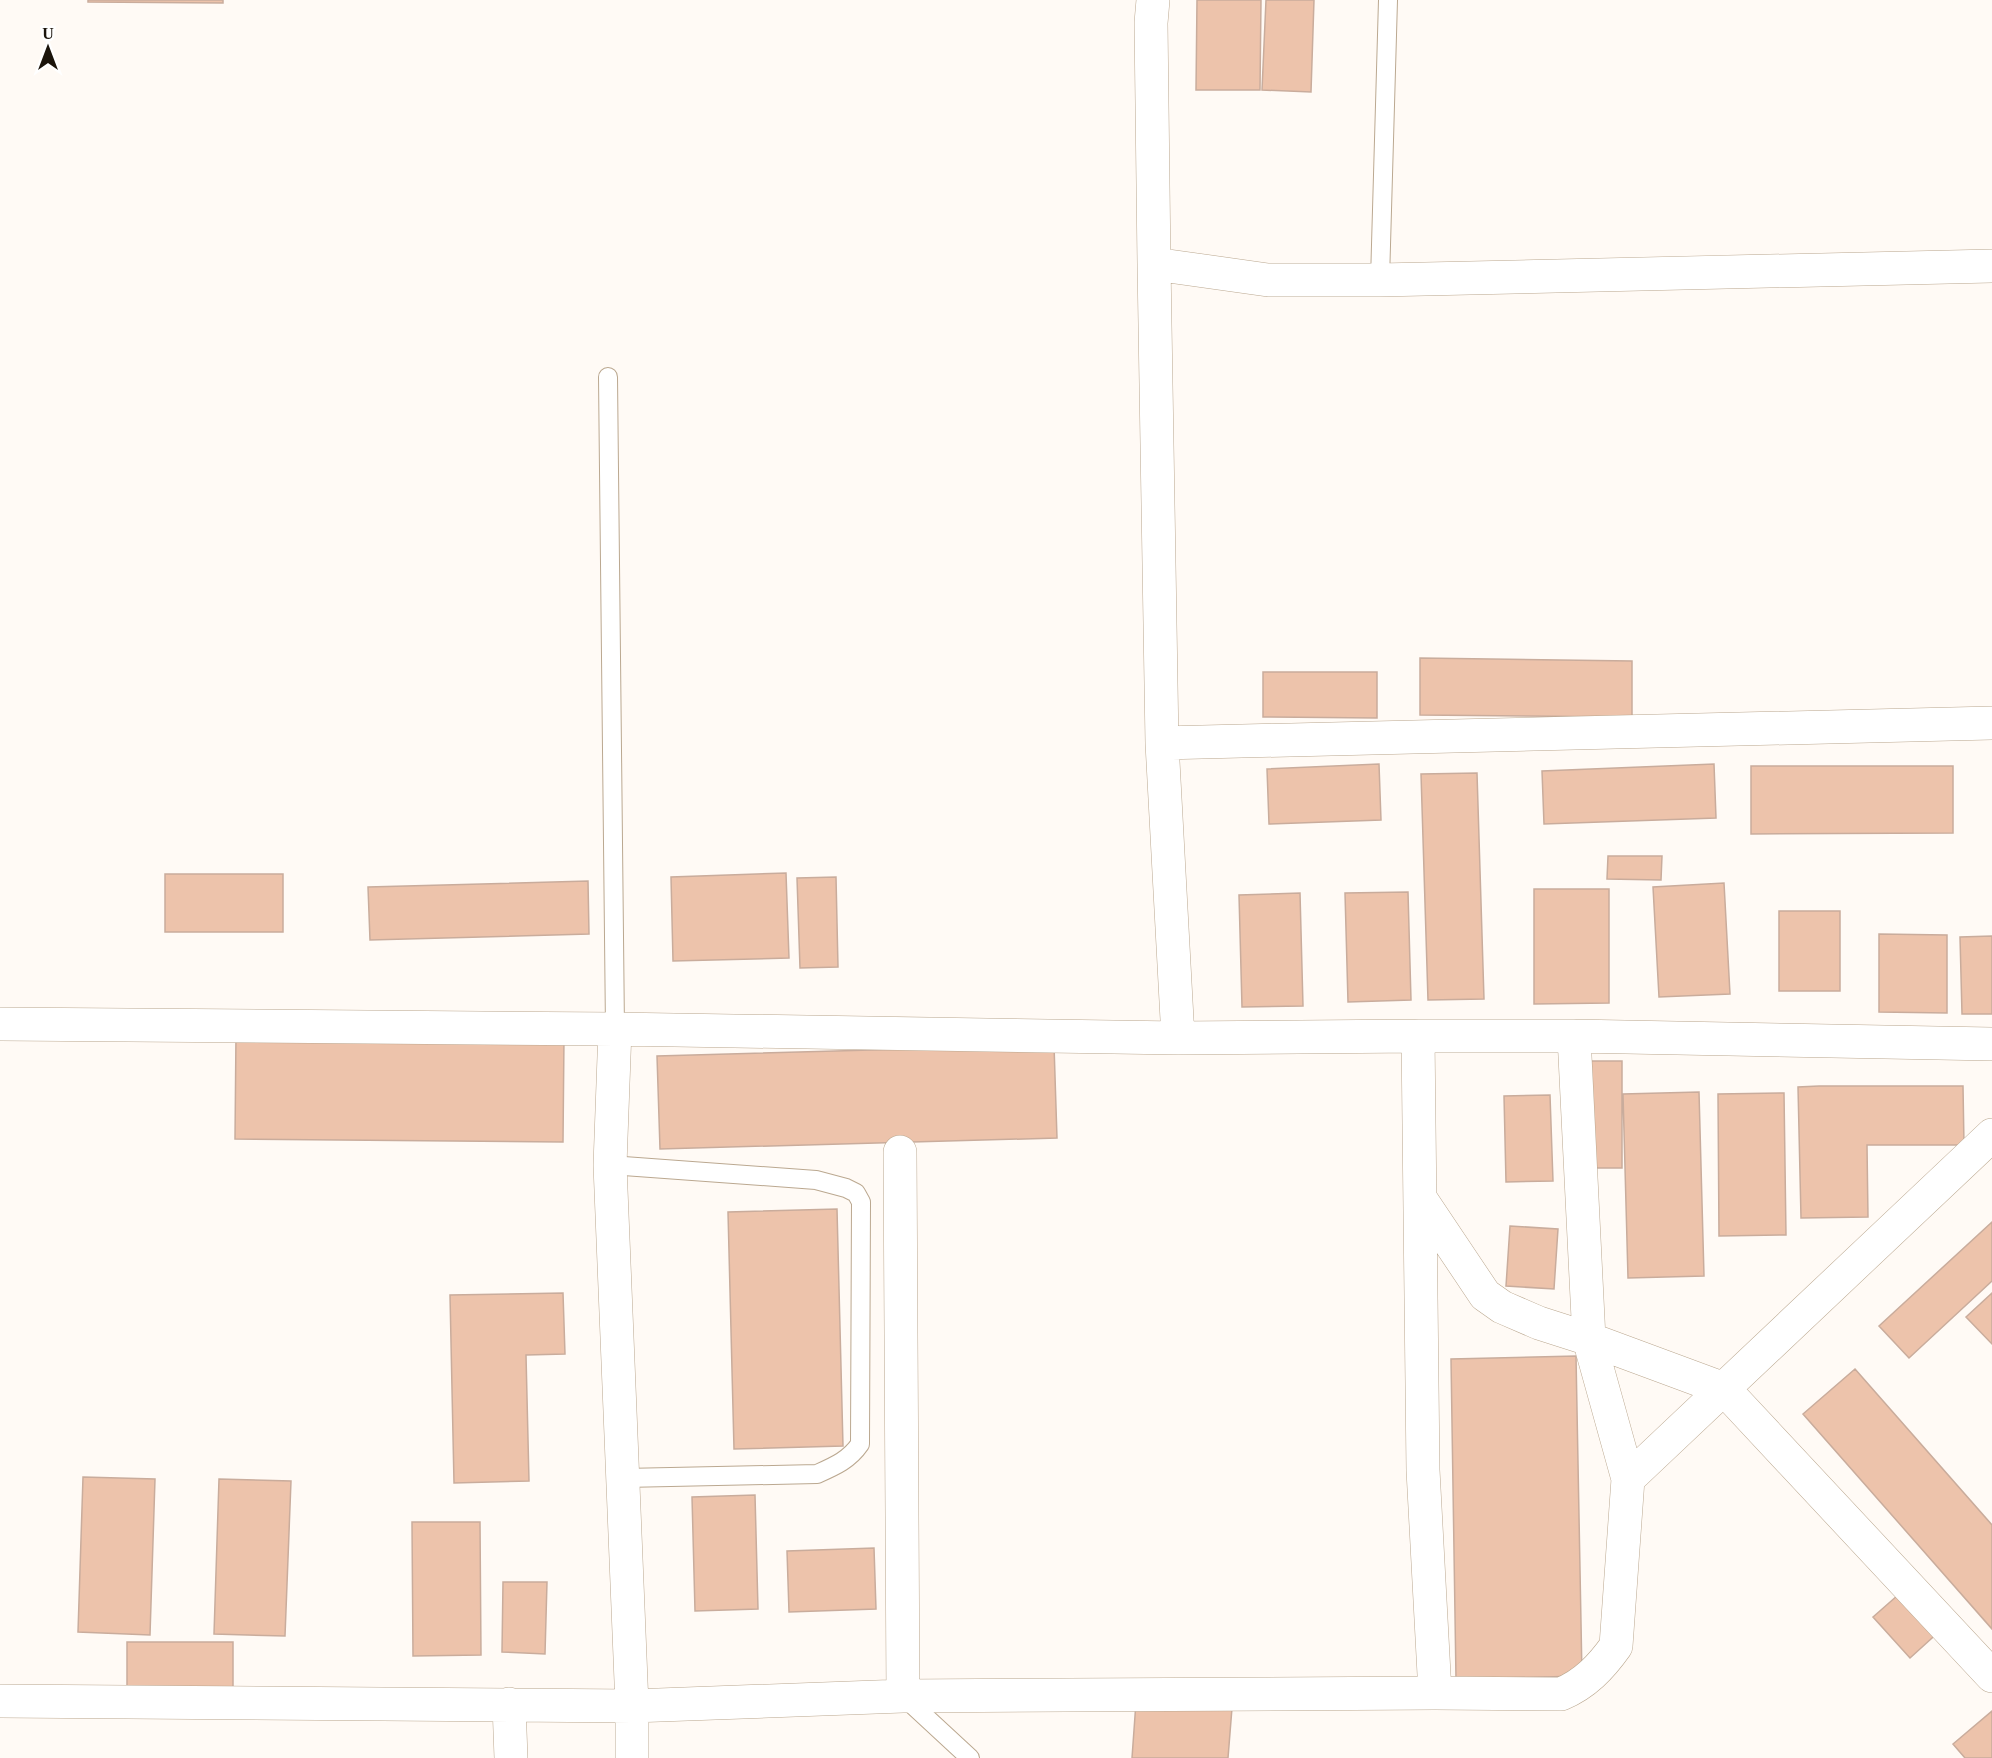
<svg xmlns="http://www.w3.org/2000/svg" width="1992" height="1758" viewBox="0 0 1992 1758" font-family="Georgia,serif">
<rect width="100%" height="100%" fill="#fffaf5"/>
<path fill="#edc3ab" stroke="#c9ac9c" stroke-width="1.5" d="M 88,0 L 223,0 L 223,3 L 88,2 Z
M 1197,0 L 1261,0 L 1260,90 L 1196,90 Z
M 1266,0 L 1314,0 L 1311,92 L 1262,90 Z
M 1420,658 L 1632,661 L 1632,717 L 1420,715 Z
M 1263,672 L 1377,672 L 1377,718 L 1263,717 Z
M 1379,764 L 1381,820 L 1269,824 L 1267,769 Z
M 1714,764 L 1716,818 L 1544,824 L 1542,771 Z
M 1751,766 L 1953,766 L 1953,833 L 1751,834 Z
M 1477,773 L 1484,999 L 1428,1000 L 1421,774 Z
M 1608,856 L 1662,856 L 1661,880 L 1607,879 Z
M 786,873 L 789,958 L 673,961 L 671,877 Z
M 165,874 L 283,874 L 283,932 L 165,932 Z
M 836,877 L 838,967 L 800,968 L 797,878 Z
M 588,881 L 589,934 L 370,940 L 368,887 Z
M 1724,883 L 1730,994 L 1659,997 L 1653,887 Z
M 1534,889 L 1609,889 L 1609,1003 L 1534,1004 Z
M 1408,892 L 1411,1000 L 1348,1002 L 1345,893 Z
M 1300,893 L 1303,1006 L 1242,1007 L 1239,895 Z
M 1779,911 L 1840,911 L 1840,991 L 1779,991 Z
M 1879,934 L 1947,935 L 1947,1013 L 1879,1012 Z
M 1992,936 L 1992,1014 L 1962,1014 L 1960,937 Z
M 236,1034 L 564,1037 L 563,1142 L 235,1139 Z
M 1054,1045 L 1057,1138 L 660,1149 L 657,1056 Z
M 1580,1061 L 1622,1061 L 1622,1168 L 1580,1168 Z
M 1819,1086 L 1963,1086 L 1964,1145 L 1867,1145 L 1868,1217 L 1801,1218 L 1798,1087 Z
M 1699,1092 L 1704,1276 L 1628,1278 L 1623,1094 Z
M 1784,1093 L 1786,1235 L 1719,1236 L 1718,1094 Z
M 1550,1095 L 1553,1181 L 1506,1182 L 1504,1096 Z
M 837,1209 L 843,1446 L 734,1449 L 728,1212 Z
M 1992,1222 L 1992,1281 L 1909,1358 L 1879,1326 Z
M 1510,1226 L 1558,1229 L 1554,1289 L 1506,1286 Z
M 563,1293 L 565,1354 L 526,1355 L 529,1481 L 454,1483 L 450,1295 Z
M 1992,1293 L 1992,1344 L 1966,1317 Z
M 1576,1356 L 1582,1676 L 1456,1679 L 1451,1359 Z
M 1855,1369 L 1992,1525 L 1992,1629 L 1803,1414 Z
M 83,1477 L 155,1479 L 150,1635 L 78,1632 Z
M 219,1479 L 291,1481 L 285,1636 L 214,1634 Z
M 755,1495 L 758,1609 L 695,1611 L 692,1497 Z
M 412,1522 L 480,1522 L 481,1655 L 413,1656 Z
M 874,1548 L 876,1609 L 789,1612 L 787,1551 Z
M 503,1582 L 547,1582 L 545,1654 L 502,1652 Z
M 1906,1588 L 1942,1629 L 1910,1658 L 1873,1617 Z
M 127,1642 L 233,1642 L 233,1689 L 127,1688 Z
M 1136,1702 L 1232,1708 L 1228,1758 L 1132,1758 Z
M 1992,1711 L 1992,1758 L 1965,1758 L 1953,1744 Z"/>
<g fill="none" stroke-linecap="round" stroke-linejoin="round">
<defs>
<path id="service" d="M 1380,280 L 1388,0
M 608,377 L 615,1029
M 610,1165 L 816,1180 L 846,1188 L 856,1193 L 861,1202 L 860,1444 C 849,1460 835,1466 817,1474 L 624,1478
M 904,1697 L 970,1758"/>
<path id="minor" d="M 1153,0 L 1151,23 L 1154,264 L 1268,280 L 1380,280 L 1992,266
M 1154,264 L 1162,743 L 1178,1038
M 1162,743 L 1992,723
M 0,1024 L 615,1029 L 1178,1038 L 1418,1036
M 900,1152 L 903,1696
M 1420,1198 L 1485,1295 L 1502,1307 L 1539,1323 L 1589,1339 L 1724,1389 L 1992,1676
M 1628,1479 L 1992,1135
M 1435,1693 L 1423,1470 L 1418,1036 L 1574,1036 L 1992,1044
M 0,1701 L 632,1706 L 610,1165 L 615,1029
M 509,1704 L 511,1758
M 632,1758 L 632,1706 L 903,1696 L 1435,1693 L 1561,1694 C 1585,1684 1601,1667 1616,1646 L 1628,1479 L 1589,1339 L 1574,1036"/>
</defs>
<use href="#service" stroke="#bba890" stroke-width="20"/>
<use href="#minor" stroke="#bba890" stroke-width="34"/>
<use href="#service" stroke="#fff" stroke-width="18"/>
<use href="#minor" stroke="#fff" stroke-width="33"/>
</g>
<g transform="translate(48 48)" stroke="#ffffff" stroke-width="4.5" paint-order="stroke">
<path d="M0-4.5L10 22L0 15L-10 22Z" fill="#1b140b"/>
<text y="-9" font-size="16" font-weight="bold" text-anchor="middle" fill="#1b140b">U</text>
</g>
</svg>
